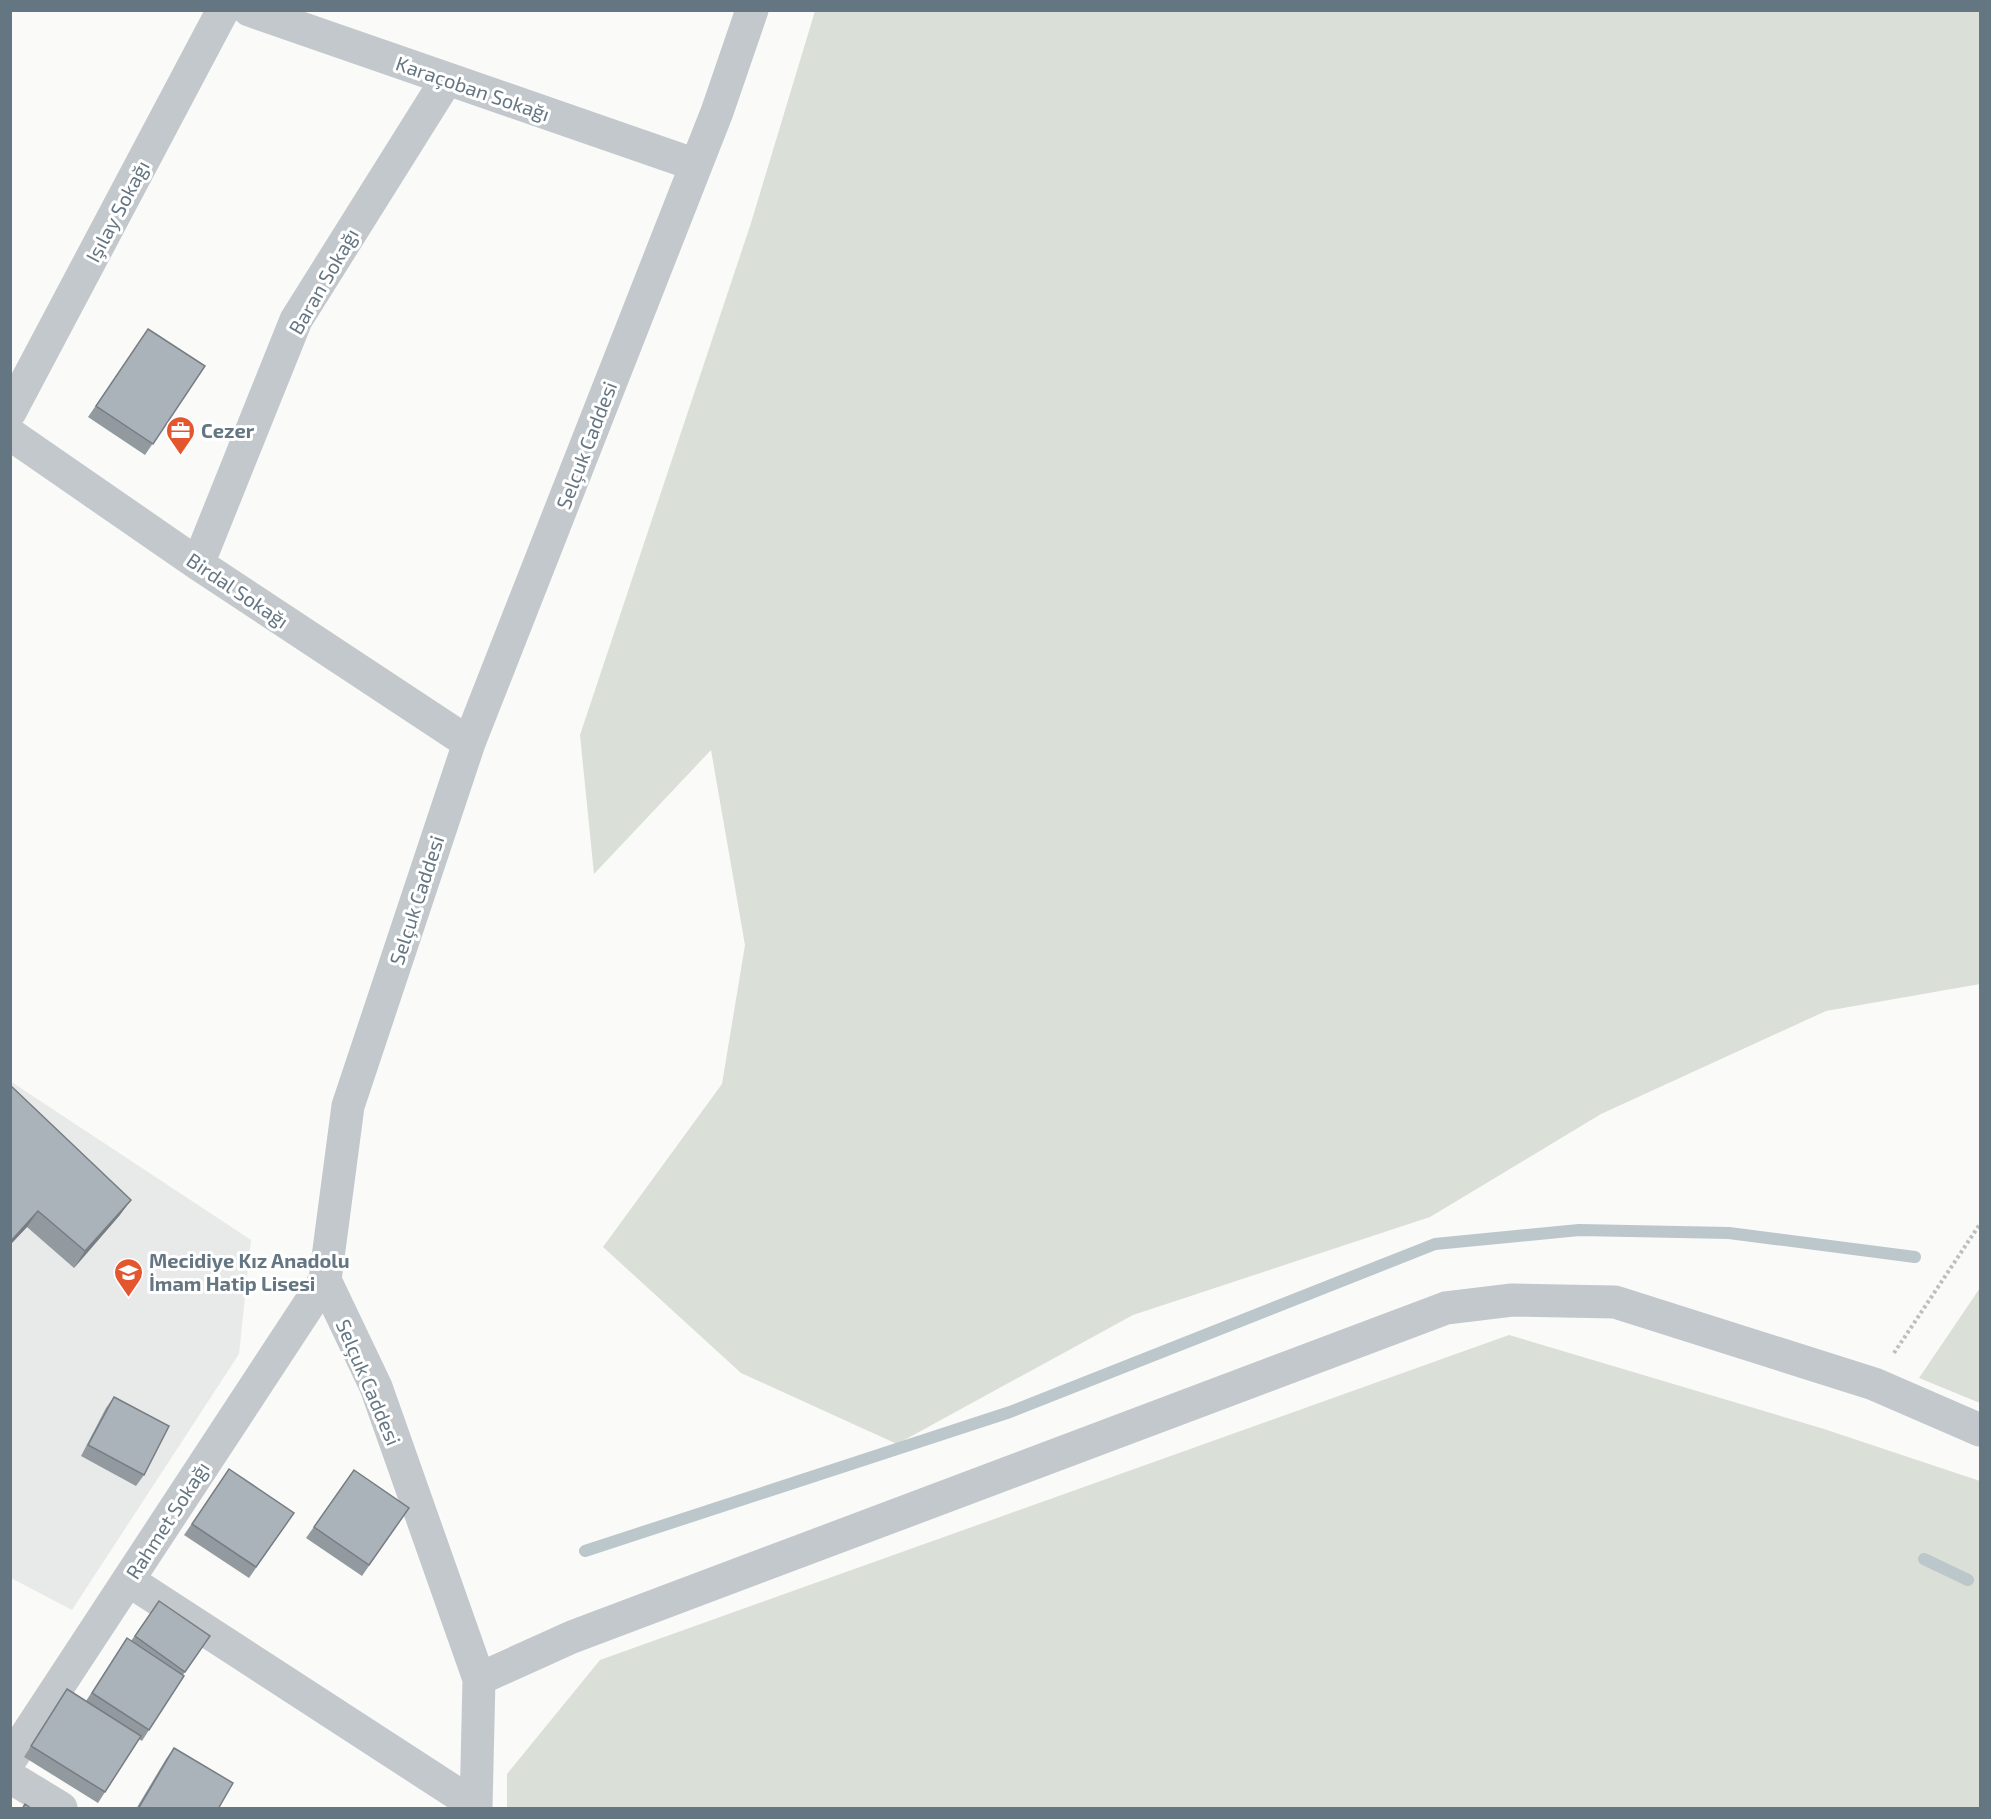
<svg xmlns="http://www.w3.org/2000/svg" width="1991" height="1819" viewBox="0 0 1991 1819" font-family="'Exo 2',sans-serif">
<rect width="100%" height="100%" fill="#fafaf8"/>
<path fill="#e8e9e9" d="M 10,1081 L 251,1240 L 239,1354 L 72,1610 L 11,1578 Z"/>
<path fill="#dadfd7" d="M 815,11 L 1980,11 L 1980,984 L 1826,1011 L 1601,1114 L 1430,1217 L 1133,1315 L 897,1444 L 741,1373 L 603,1247 L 722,1084 L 745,945 L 711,750 L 594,874 L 580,735 L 751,223 Z
M 1980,1288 L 1980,1403 L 1919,1378 Z
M 1509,1335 L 1824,1429 L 1980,1481 L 1980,1808 L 507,1808 L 507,1774 L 600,1660 Z"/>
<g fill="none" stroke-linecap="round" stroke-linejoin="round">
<path stroke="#bbc7cb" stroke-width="12" d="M 585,1551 L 1010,1412 L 1435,1244 L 1579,1230 L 1729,1233 L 1915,1257
M 1924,1559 L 1968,1580"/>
<path stroke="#bbbfc2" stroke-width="4" stroke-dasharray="3 3" stroke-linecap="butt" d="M 1894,1353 L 1980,1224"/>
<path stroke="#c3c8cc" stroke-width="33" d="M 249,10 L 696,165
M 10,412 L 223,10
M 10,434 L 198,564 L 469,743
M 198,564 L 296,320 L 447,79
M 128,1580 L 476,1806
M 479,1679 L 572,1637 L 1446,1308 L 1512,1300 L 1615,1302 L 1874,1384 L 1980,1430
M 10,1760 L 325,1280
M 10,1777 L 61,1808
M 476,1808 L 479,1679 L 376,1387 L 325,1280 L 348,1106 L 469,743 L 717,112 L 752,10"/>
</g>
<path fill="#929a9f" d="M 148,329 L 205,366 L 145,455 L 88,417 Z
M 10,1085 L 131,1200 L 119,1216 L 74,1268 L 27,1227 L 10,1245 Z
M 114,1397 L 144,1475 L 136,1486 L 81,1456 L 106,1408 Z
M 229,1469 L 294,1513 L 249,1578 L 184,1535 Z
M 354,1470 L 409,1508 L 362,1576 L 306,1538 Z
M 159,1601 L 210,1636 L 183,1675 L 149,1730 L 142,1741 L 139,1739 L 98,1803 L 24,1757 L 67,1689 L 86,1701 L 127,1638 L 131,1641 Z
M 174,1748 L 218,1809 L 136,1809 L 166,1759 Z"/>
<path fill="#777d82" d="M 131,1200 L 119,1216 L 74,1268 L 85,1251 Z
M 38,1211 L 27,1227 L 10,1245 L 10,1242 Z"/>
<path fill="#aab3b9" stroke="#777d82" stroke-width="1.5" d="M 148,329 L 205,366 L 153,444 L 96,406 Z
M 10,1085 L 131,1200 L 85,1251 L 38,1211 L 10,1242 Z
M 114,1397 L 169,1426 L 144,1475 L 88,1445 Z
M 229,1469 L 294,1513 L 256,1567 L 192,1524 Z
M 354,1470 L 409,1508 L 369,1565 L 314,1527 Z
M 159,1601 L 210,1636 L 185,1672 L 135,1636 Z
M 127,1638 L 184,1676 L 149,1730 L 92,1693 Z
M 67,1689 L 141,1736 L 105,1792 L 31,1746 Z
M 174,1748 L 233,1783 L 218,1809 L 138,1809 Z
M 25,1804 L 32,1809 L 22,1809 Z"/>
<defs>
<symbol id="office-pin" viewBox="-11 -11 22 30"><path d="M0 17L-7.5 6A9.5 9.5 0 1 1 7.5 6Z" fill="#e4572e" stroke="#fff"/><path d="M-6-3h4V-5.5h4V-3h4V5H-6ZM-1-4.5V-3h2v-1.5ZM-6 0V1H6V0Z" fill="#fff"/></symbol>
<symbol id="school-pin" viewBox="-11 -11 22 30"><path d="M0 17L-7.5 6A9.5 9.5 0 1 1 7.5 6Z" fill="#e4572e" stroke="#fff"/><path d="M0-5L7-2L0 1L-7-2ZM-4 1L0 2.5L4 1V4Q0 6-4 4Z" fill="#fff"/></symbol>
</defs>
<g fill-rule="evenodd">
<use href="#office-pin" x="164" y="414" width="33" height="45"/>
<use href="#school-pin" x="112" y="1256" width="33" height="45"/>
</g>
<g text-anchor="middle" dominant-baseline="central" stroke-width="6" stroke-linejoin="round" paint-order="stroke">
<g font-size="20" fill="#657683" stroke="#fff">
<text transform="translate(473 88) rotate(19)">Karaçoban Sokağı</text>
<text transform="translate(117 211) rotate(-62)">Işılay Sokağı</text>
<text transform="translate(323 281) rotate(-60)">Baran Sokağı</text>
<text transform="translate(586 445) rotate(-69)">Selçuk Caddesi</text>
<text transform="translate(238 590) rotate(34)">Birdal Sokağı</text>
<text transform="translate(416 900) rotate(-72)">Selçuk Caddesi</text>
<text transform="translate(369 1382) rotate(67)">Selçuk Caddesi</text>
<text transform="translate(167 1520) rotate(-57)">Rahmet Sokağı</text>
</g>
<g font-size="20" font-weight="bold" fill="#657683" stroke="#fff" text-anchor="start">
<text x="201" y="430">Cezer</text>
<text x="149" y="1260">Mecidiye Kız Anadolu<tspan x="149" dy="23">İmam Hatip Lisesi</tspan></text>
</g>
</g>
<rect width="1991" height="1819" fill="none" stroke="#657683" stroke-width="24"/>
</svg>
